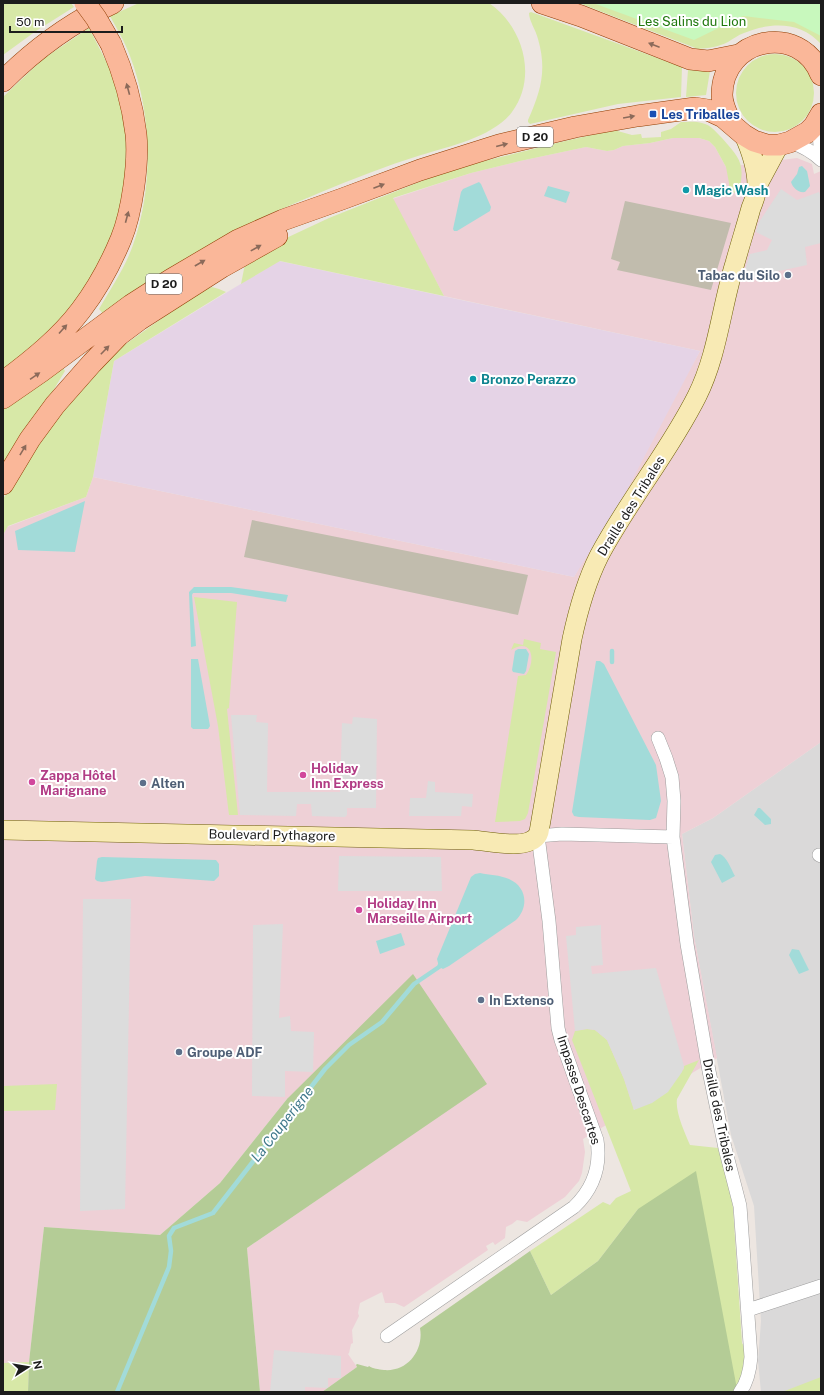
<svg xmlns="http://www.w3.org/2000/svg" width="824" height="1395" viewBox="0 0 824 1395" font-family="'Public Sans',sans-serif">
<rect width="100%" height="100%" fill="#ede6e1"/>
<path fill="#dad9d9" d="M 821,742 L 821,1378 L 783,1392 L 761,1392 L 758,1361 L 761,1321 L 754,1206 L 731,1135 L 694,936 L 682,834 L 713,818 Z"/>
<path fill="#eed0d6" d="M 673,138 L 699,138 L 709,141 L 715,147 L 726,167 L 797,158 L 812,164 L 814,174 L 821,171 L 821,742 L 713,818 L 682,834 L 694,936 L 717,1058 L 583,1139 L 585,1152 L 582,1173 L 579,1181 L 565,1197 L 527,1222 L 517,1220 L 512,1224 L 506,1227 L 505,1238 L 495,1245 L 493,1242 L 486,1246 L 488,1250 L 404,1307 L 395,1303 L 385,1303 L 382,1292 L 360,1303 L 358,1313 L 359,1316 L 352,1330 L 353,1343 L 351,1344 L 349,1353 L 348,1354 L 357,1367 L 322,1392 L 260,1392 L 247,1248 L 486,1084 L 287,1099 L 220,1183 L 160,1235 L 44,1227 L 29,1362 L 3,1363 L 3,535 L 7,527 L 86,497 L 93,477 L 574,577 L 700,351 L 444,296 L 392,199 L 471,173 L 520,161 L 586,147 L 607,151 L 614,150 L 623,146 L 650,143 Z"/>
<path fill="#e5d3e6" d="M 279,261 L 700,351 L 620,503 L 574,577 L 93,477 L 114,361 L 234,288 Z"/>
<path fill="#c1bcad" d="M 625,201 L 731,223 L 711,290 L 617,270 L 620,262 L 611,259 Z
M 252,520 L 528,575 L 518,615 L 244,557 Z"/>
<path fill="#d7e8a7" d="M 3,3 L 71,3 L 74,7 L 36,31 L 3,55 Z
M 139,3 L 489,3 C 523,26 538,77 512,112 C 493,137 450,146 421,155 C 386,166 352,179 319,193 C 299,202 277,210 258,220 C 206,250 155,283 104,315 L 99,309 C 111,288 125,268 133,245 C 154,187 152,113 130,56 C 125,42 117,29 110,16 Z
M 579,3 L 821,3 L 821,44 C 800,21 771,22 744,33 C 738,35 733,39 728,42 C 718,47 709,48 698,49 Z
M 531,12 L 682,67 L 681,97 L 618,104 L 530,124 L 528,122 L 528,120 C 541,91 547,70 538,39 C 536,30 529,21 529,13 Z
M 89,28 L 110,69 L 117,88 L 124,119 L 126,146 L 125,181 L 120,209 L 112,235 L 101,262 L 73,310 L 3,377 L 3,97 L 43,59 Z
M736 93a39 39 0 1 1 78 0a39 39 0 1 1-78 0Z
M 688,70 L 710,71 L 706,95 L 686,97 Z
M 681,122 C 687,122 696,121 702,123 C 711,125 716,132 722,138 C 741,160 745,163 739,193 L 729,192 L 729,183 L 726,167 L 715,147 L 709,141 L 699,138 L 673,138 L 650,143 L 623,146 L 614,150 L 607,151 L 586,147 L 520,161 L 471,173 L 393,198 L 444,296 L 280,261 L 241,284 L 246,259 L 282,240 L 329,218 L 452,169 L 561,142 L 614,130 L 632,135 L 641,134 L 642,138 L 661,137 L 661,132 L 671,129 Z
M 212,287 L 219,289 L 226,292 L 114,361 L 93,477 L 86,497 L 8,526 L 3,535 L 3,499 L 27,460 L 55,417 L 109,356 L 182,304 L 206,289 Z
M 63,368 L 65,371 L 3,473 L 3,407 Z
M 194,597 L 237,602 L 229,708 L 227,709 L 238,815 L 229,815 L 218,726 Z
M 524,639 L 541,643 L 540,649 L 556,652 L 528,813 L 525,819 L 520,821 L 495,822 L 518,676 L 526,675 C 536,662 533,636 511,650 L 514,643 L 523,645 Z
M 587,1029 L 595,1030 L 607,1040 L 624,1079 L 634,1110 L 684,1069 L 684,1066 L 699,1060 L 677,1099 C 675,1112 685,1133 690,1145 L 718,1148 L 731,1193 L 733,1208 L 742,1343 C 753,1357 742,1375 737,1389 L 638,1209 L 598,1261 L 551,1295 L 530,1251 L 603,1202 L 610,1205 L 616,1198 L 631,1191 L 572,1040 L 575,1031 Z
M 57,1084 L 55,1110 L 3,1111 L 3,1086 Z
M 29,1362 L 28,1392 L 3,1392 L 3,1363 Z
M 821,1377 L 821,1392 L 782,1392 Z"/>
<path fill="#b4cc96" d="M 413,974 L 487,1084 L 247,1248 L 260,1392 L 28,1392 L 29,1362 L 44,1227 L 160,1235 L 220,1183 L 287,1099 Z
M 696,1171 L 737,1389 L 734,1392 L 322,1392 L 357,1367 L 356,1365 L 357,1364 L 368,1367 L 369,1366 C 373,1369 378,1369 384,1370 C 408,1372 424,1350 420,1328 L 530,1251 L 551,1295 L 598,1261 L 638,1209 Z"/>
<path fill="#c8f8bd" d="M 593,3 L 821,3 L 821,36 L 794,22 L 743,16 L 694,40 Z"/>
<path fill="#dcdcdc" d="M 781,189 L 797,200 L 819,192 L 821,197 L 821,243 L 805,247 L 807,265 L 742,279 L 750,254 L 767,250 L 772,240 L 756,232 L 759,222 Z
M 231,715 L 257,715 L 256,722 L 268,723 L 267,792 L 340,792 L 342,723 L 352,724 L 353,717 L 377,719 L 376,808 L 347,808 L 347,815 L 345,817 L 312,816 L 311,804 L 297,804 L 296,816 L 240,815 Z
M 428,781 L 435,782 L 435,792 L 473,794 L 472,807 L 462,806 L 461,816 L 409,816 L 410,798 L 426,798 Z
M 339,856 L 441,857 L 442,891 L 338,891 Z
M 83,899 L 131,899 L 125,1209 L 80,1211 Z
M 283,924 L 279,1018 L 290,1016 L 291,1031 L 314,1032 L 313,1072 L 285,1071 L 285,1097 L 252,1096 L 253,925 Z
M 601,925 L 601,937 L 603,965 L 591,966 L 592,974 L 656,968 L 684,1066 L 682,1072 L 668,1092 L 652,1103 L 634,1110 L 624,1079 L 607,1040 L 595,1030 L 587,1029 L 575,1031 L 566,936 L 576,935 L 576,927 Z
M 274,1350 L 341,1356 L 341,1378 L 328,1378 L 328,1388 L 305,1387 L 305,1392 L 270,1392 Z"/>
<path fill="#a2dbd9" d="M 802,166 L 807,171 L 810,186 L 805,192 C 798,193 793,188 791,182 L 797,174 L 799,167 Z
M 479,182 L 481,184 L 491,207 L 490,211 L 457,231 L 454,231 L 453,229 L 461,192 L 463,189 Z
M 548,186 L 570,192 L 566,203 L 544,196 Z
M 85,501 L 75,552 L 18,550 L 15,531 Z
M 194,587 L 231,587 L 288,595 L 286,602 L 231,593 L 193,593 L 192,595 L 196,646 L 191,647 L 189,592 Z
M 518,649 L 526,649 L 529,654 L 526,671 L 524,674 L 513,672 L 512,670 L 515,651 Z
M 191,659 L 198,659 L 210,726 L 208,729 L 193,729 L 191,727 Z
M 596,661 L 600,661 L 604,664 L 656,765 L 661,801 L 656,818 L 650,820 L 579,817 L 574,816 L 572,812 Z
M 758,808 L 760,808 L 771,819 L 771,824 L 765,825 L 754,815 Z
M 720,854 C 727,857 731,869 735,876 L 722,883 L 711,862 L 715,855 Z
M 102,857 L 216,860 L 219,864 L 219,876 L 214,881 L 145,876 L 102,882 L 97,881 L 95,879 L 97,861 L 98,858 Z
M 480,873 C 489,875 500,875 509,879 C 527,887 529,907 516,920 L 449,966 L 443,969 L 439,967 L 437,959 L 471,877 L 475,874 Z
M 401,933 L 405,945 L 380,954 L 376,941 Z
M 792,949 L 799,950 L 809,970 L 799,974 L 789,955 Z"/>
<g fill="none" stroke-linecap="round" stroke-linejoin="round">
<path stroke="#a2dbd9" stroke-width="4.5" d="M 612,651 L 612,662
M 117,1392 L 169,1267 L 171,1251 L 169,1236 L 174,1228 L 213,1213 L 325,1069 L 349,1045 L 382,1022 L 414,984 L 439,967 L 441,963"/>
<defs>
<path id="street" d="M 818,119 L 821,159
M 790,142 C 802,146 812,151 821,160
M 658,738 L 666,758 L 672,777 L 674,801 L 673,837 L 687,944 L 709,1071 L 725,1148 L 740,1206 L 751,1357 C 750,1369 748,1382 740,1392
M 819,855 L 821,856
M 748,1310 L 821,1286
M 387,1336 L 574,1207 C 594,1188 601,1166 597,1140 L 561,1040 L 558,1028 L 549,921 L 538,836 L 562,834 L 673,837"/>
<path id="secondary" d="M 757,186 L 779,145
M 3,830 L 473,840 C 489,841 533,852 539,832 L 572,639 C 578,611 586,582 599,556 C 628,501 669,452 697,396 C 718,354 721,308 735,263 C 740,245 746,226 751,208 C 754,201 757,192 757,185 C 757,167 751,151 744,135"/>
<path id="primary" d="M 542,3 L 581,16 L 690,59 L 708,61 L 738,55
M 3,81 C 34,50 72,22 113,3
M 731,123 C 727,114 722,105 722,95 C 722,38 800,21 821,75
M 3,382 C 31,361 60,338 81,310 C 97,289 111,263 121,239 C 132,212 139,163 136,134 C 132,101 124,74 111,44
M 3,398 L 42,371 L 131,305 L 170,280 L 238,240 L 283,220 L 342,199 L 420,170 L 499,145 L 575,127 L 637,116 L 695,108 L 708,110 L 723,117 L 744,135 L 754,141 L 767,145 L 779,145 L 790,142 L 808,132 L 814,126 L 821,114
M 3,484 L 30,439 L 55,405 L 92,363 L 119,335 L 139,320 L 222,267 L 277,236"/>
</defs>
<use href="#street" stroke="#9d9d9d" stroke-width="14"/>
<use href="#secondary" stroke="#6f6006" stroke-width="20"/>
<use href="#primary" stroke="#913d02" stroke-width="22"/>
<use href="#street" stroke="#fff" stroke-width="13"/>
<use href="#secondary" stroke="#f8eab4" stroke-width="19"/>
<use href="#primary" stroke="#fab799" stroke-width="21"/>
<defs>
<path id="primary-bridge" d="M 85,3 L 96,18 L 111,44"/>
</defs>
<use href="#primary-bridge" stroke="#913d02" stroke-width="22" stroke-linecap="butt"/>
<use href="#primary-bridge" stroke="#fab799" stroke-width="21"/>
</g>
<defs><path id="oneway-solid" d="M-6-.8H1V-3.2L6.5 0L1 3.2V.8H-6Z"/></defs>
<g fill="#8b6a5a">
<use href="#oneway-solid" transform="translate(654 45) rotate(-159)"/>
<use href="#oneway-solid" transform="translate(128 89) rotate(-105)"/>
<use href="#oneway-solid" transform="translate(629 117) rotate(-10)"/>
<use href="#oneway-solid" transform="translate(502 145) rotate(-14)"/>
<use href="#oneway-solid" transform="translate(379 186) rotate(-21)"/>
<use href="#oneway-solid" transform="translate(127 217) rotate(-75)"/>
<use href="#oneway-solid" transform="translate(256 248) rotate(-29)"/>
<use href="#oneway-solid" transform="translate(200 263) rotate(-30)"/>
<use href="#oneway-solid" transform="translate(63 329) rotate(-48)"/>
<use href="#oneway-solid" transform="translate(105 350) rotate(-46)"/>
<use href="#oneway-solid" transform="translate(35 376) rotate(-34)"/>
<use href="#oneway-solid" transform="translate(23 450) rotate(-59)"/>
</g>
<rect fill="#1a4fb4" stroke="#fff" stroke-width="1.5" x="649" y="110" width="8" height="8" rx="2"/>
<g fill="#0f9aa8" stroke="#fff" stroke-width="1.5">
<circle cx="686" cy="190" r="4"/>
<circle cx="473" cy="379" r="4"/>
</g>
<g fill="#5c6f8a" stroke="#fff" stroke-width="1.5">
<circle cx="788" cy="275" r="4"/>
<circle cx="143" cy="783" r="4"/>
<circle cx="481" cy="1000" r="4"/>
<circle cx="179" cy="1052" r="4"/>
</g>
<g fill="#d1479c" stroke="#fff" stroke-width="1.5">
<circle cx="303" cy="775" r="4"/>
<circle cx="32" cy="782" r="4"/>
<circle cx="359" cy="910" r="4"/>
</g>
<g text-anchor="middle" dominant-baseline="central" stroke-width="4" stroke-linejoin="round" paint-order="stroke">
<g fill="#fff" stroke="#606060" stroke-width="1">
<rect x="517" y="127" width="36" height="20" rx="3"/>
<rect x="146" y="274" width="36" height="20" rx="3"/>
</g>
<g font-size="12" font-weight="bold" fill="#1c1c1c">
<text x="535" y="137">D 20</text>
<text x="164" y="284">D 20</text>
</g>
<g font-size="13" fill="#1f770c" stroke="#fff">
<text x="692" y="21">Les Salins du Lion</text>
</g>
<g font-size="13" font-weight="bold" fill="#164399" stroke="#fff" text-anchor="start">
<text x="661" y="114">Les Triballes</text>
</g>
<g font-size="13" font-weight="bold" fill="#0d838f" stroke="#fff" text-anchor="start">
<text x="694" y="190">Magic Wash</text>
<text x="481" y="379">Bronzo Perazzo</text>
</g>
<g font-size="13" font-weight="bold" fill="#4e5e75" stroke="#fff" text-anchor="start">
<text x="780" y="275" text-anchor="end">Tabac du Silo</text>
<text x="151" y="783">Alten</text>
<text x="489" y="1000">In Extenso</text>
<text x="187" y="1052">Groupe ADF</text>
</g>
<g font-size="13" fill="#1c1c1c" stroke="#fff">
<text transform="translate(631 506) rotate(-58)">Draille des Tribales</text>
<text transform="translate(272 835) rotate(1)">Boulevard Pythagore</text>
<text transform="translate(579 1090) rotate(72)">Impasse Descartes</text>
<text transform="translate(719 1115) rotate(78)">Draille des Tribales</text>
</g>
<g font-size="13" font-weight="bold" fill="#b23c85" stroke="#fff" text-anchor="start">
<text x="311" y="768">Holiday<tspan x="311" dy="15">Inn Express</tspan></text>
<text x="40" y="775">Zappa Hôtel<tspan x="40" dy="15">Marignane</tspan></text>
<text x="367" y="903">Holiday Inn<tspan x="367" dy="15">Marseille Airport</tspan></text>
</g>
<g font-size="14" font-style="italic" fill="#3f788b" stroke="#fff">
<text transform="translate(282 1124) rotate(-52)">La Couperigne</text>
</g>
</g>
<rect width="824" height="1395" fill="none" stroke="#1c1c1c" stroke-width="8"/>
<g transform="translate(28 1367) rotate(78)" stroke="#ffffff" stroke-width="3" paint-order="stroke">
<path d="M0-3L7 15L0 10L-7 15Z" fill="#1c1c1c"/>
<text y="-6" font-size="11" font-weight="bold" text-anchor="middle" fill="#1c1c1c">N</text>
</g>
<path d="M10 26v6h112v-6" fill="none" stroke="#1c1c1c" stroke-width="2"/>
<text x="16" y="26" font-size="12" fill="#1c1c1c" stroke="#ffffff" stroke-width="3" paint-order="stroke">50 m</text>
</svg>
